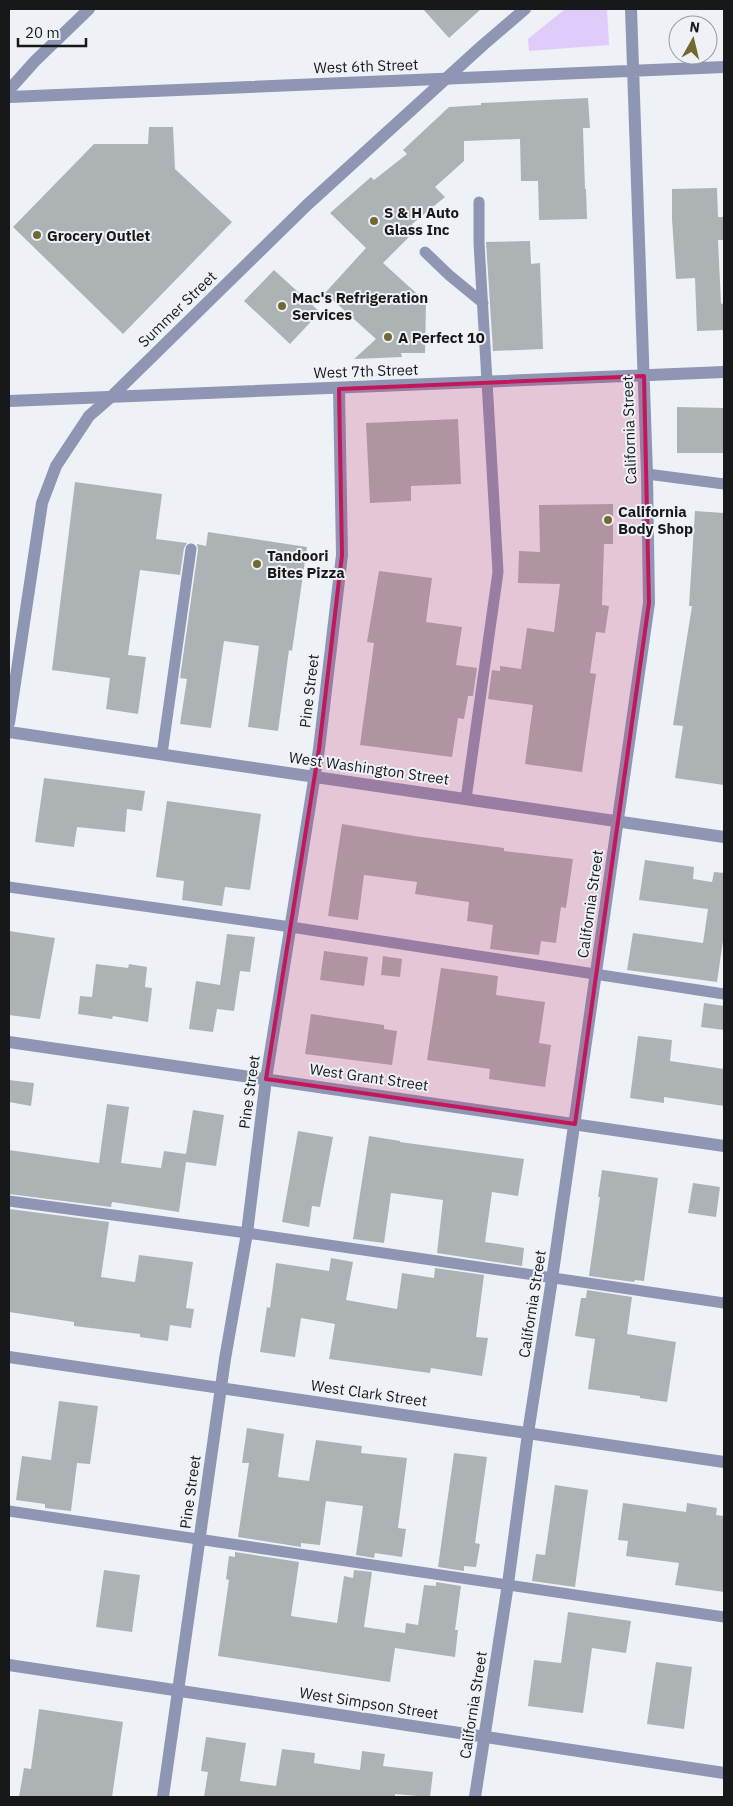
<svg xmlns="http://www.w3.org/2000/svg" width="733" height="1806" viewBox="0 0 733 1806" font-family="'IBM Plex Sans',sans-serif">
<rect width="100%" height="100%" fill="#eef2f6"/>
<path fill="#e0ccfb" d="M 565,9 L 607,9 L 609,45 L 529,51 L 528,39 Z"/>
<path fill="#adb3b5" d="M 423,9 L 481,9 L 449,38 Z
M 588,98 L 590,128 L 583,128 L 585,189 L 586,189 L 587,219 L 539,220 L 538,181 L 521,181 L 520,139 L 464,141 L 464,161 L 435,187 L 445,197 L 412,224 L 417,229 L 383,263 L 426,302 L 425,353 L 401,353 L 402,357 L 354,359 L 376,339 L 325,293 L 366,248 L 330,213 L 371,177 L 374,180 L 407,154 L 403,150 L 449,107 L 481,105 L 481,103 Z
M 149,127 L 173,127 L 175,169 L 232,222 L 123,334 L 13,227 L 94,144 L 148,144 Z
M 717,188 L 718,217 L 724,217 L 724,240 L 718,240 L 721,304 L 724,303 L 724,330 L 697,331 L 695,278 L 676,279 L 672,219 L 672,189 Z
M 530,241 L 531,264 L 540,263 L 543,349 L 493,351 L 486,242 Z
M 274,270 L 320,312 L 290,344 L 244,301 Z
M 677,407 L 724,408 L 724,453 L 677,453 Z
M 458,419 L 461,484 L 411,486 L 411,501 L 370,503 L 366,423 Z
M 75,482 L 162,494 L 156,539 L 187,543 L 184,548 L 180,575 L 140,570 L 128,655 L 146,657 L 138,714 L 106,709 L 110,678 L 52,670 Z
M 613,504 L 613,544 L 604,544 L 602,605 L 609,606 L 605,633 L 596,632 L 590,673 L 596,674 L 582,772 L 525,764 L 533,705 L 488,699 L 492,670 L 500,671 L 500,666 L 521,669 L 527,628 L 554,632 L 560,584 L 518,583 L 519,551 L 540,552 L 539,505 Z
M 695,511 L 724,513 L 724,785 L 675,778 L 683,726 L 673,725 L 692,606 L 689,606 Z
M 208,532 L 307,547 L 292,651 L 289,650 L 278,731 L 248,727 L 259,646 L 224,641 L 211,728 L 180,724 L 187,679 L 180,678 L 198,550 L 197,544 L 206,546 Z
M 379,571 L 432,578 L 426,622 L 462,627 L 456,665 L 477,668 L 473,696 L 468,696 L 464,719 L 458,718 L 452,757 L 360,745 L 374,643 L 367,642 Z
M 44,778 L 145,791 L 142,811 L 127,809 L 125,832 L 77,827 L 74,847 L 35,842 Z
M 167,801 L 261,814 L 250,890 L 225,887 L 222,906 L 182,900 L 184,881 L 156,877 Z
M 342,824 L 414,836 L 504,848 L 504,851 L 573,859 L 566,908 L 561,907 L 556,943 L 541,941 L 539,955 L 490,949 L 493,925 L 467,921 L 469,902 L 415,894 L 417,882 L 364,875 L 358,920 L 328,916 Z
M 645,860 L 694,867 L 693,879 L 712,882 L 714,872 L 724,873 L 724,934 L 717,982 L 627,970 L 633,933 L 703,943 L 708,909 L 639,900 Z
M 9,931 L 55,938 L 40,1019 L 9,1015 Z
M 227,934 L 255,937 L 250,972 L 240,971 L 234,1011 L 217,1009 L 213,1032 L 189,1029 L 196,981 L 220,985 Z
M 324,951 L 368,957 L 364,986 L 320,980 Z
M 383,956 L 402,959 L 400,977 L 381,975 Z
M 96,964 L 128,968 L 129,964 L 147,967 L 145,987 L 152,988 L 148,1022 L 113,1016 L 112,1019 L 78,1014 L 80,996 L 92,997 Z
M 441,968 L 498,976 L 496,995 L 545,1002 L 539,1043 L 551,1045 L 545,1087 L 489,1079 L 490,1069 L 427,1060 Z
M 704,1003 L 724,1006 L 724,1030 L 701,1027 Z
M 311,1014 L 384,1025 L 384,1029 L 397,1031 L 392,1065 L 305,1054 Z
M 638,1036 L 672,1040 L 670,1061 L 724,1069 L 724,1106 L 664,1097 L 664,1103 L 630,1098 Z
M 9,1080 L 34,1083 L 31,1106 L 9,1102 Z
M 107,1104 L 129,1107 L 121,1163 L 161,1168 L 164,1151 L 186,1154 L 193,1110 L 224,1115 L 216,1166 L 186,1162 L 179,1212 L 112,1202 L 111,1207 L 9,1194 L 9,1150 L 99,1163 Z
M 298,1131 L 333,1137 L 320,1207 L 312,1206 L 309,1227 L 282,1222 Z
M 369,1136 L 400,1141 L 400,1142 L 524,1159 L 518,1196 L 492,1192 L 485,1242 L 524,1248 L 522,1266 L 437,1253 L 443,1200 L 391,1193 L 384,1243 L 353,1239 Z
M 602,1170 L 658,1178 L 644,1281 L 635,1280 L 634,1282 L 589,1276 L 600,1197 L 598,1197 Z
M 693,1183 L 720,1187 L 716,1217 L 688,1213 Z
M 9,1209 L 109,1222 L 101,1277 L 135,1282 L 139,1255 L 193,1262 L 186,1308 L 194,1309 L 191,1328 L 170,1325 L 168,1341 L 140,1337 L 140,1334 L 74,1326 L 74,1322 L 9,1312 Z
M 331,1258 L 353,1262 L 346,1300 L 397,1309 L 402,1273 L 434,1278 L 435,1268 L 484,1275 L 476,1337 L 488,1338 L 482,1376 L 431,1368 L 430,1373 L 329,1359 L 335,1324 L 301,1318 L 295,1357 L 260,1352 L 267,1307 L 270,1308 L 276,1263 L 329,1271 Z
M 587,1290 L 632,1297 L 627,1334 L 676,1342 L 667,1402 L 640,1398 L 640,1396 L 588,1389 L 595,1339 L 575,1336 L 581,1298 L 586,1298 Z
M 59,1401 L 98,1406 L 90,1464 L 77,1463 L 71,1511 L 45,1508 L 45,1504 L 16,1500 L 22,1456 L 51,1460 Z
M 247,1428 L 284,1434 L 278,1477 L 309,1481 L 316,1440 L 362,1446 L 361,1453 L 407,1458 L 398,1528 L 406,1529 L 402,1557 L 375,1553 L 374,1558 L 356,1555 L 363,1506 L 326,1501 L 320,1545 L 301,1543 L 301,1547 L 238,1537 L 249,1463 L 242,1463 Z
M 454,1453 L 487,1457 L 475,1543 L 480,1544 L 476,1567 L 464,1566 L 464,1571 L 438,1567 Z
M 555,1485 L 588,1490 L 575,1587 L 532,1581 L 536,1554 L 545,1555 Z
M 623,1503 L 686,1512 L 687,1503 L 717,1508 L 716,1515 L 724,1516 L 724,1592 L 675,1585 L 679,1563 L 626,1556 L 628,1541 L 618,1540 Z
M 235,1552 L 299,1562 L 291,1616 L 337,1623 L 344,1576 L 353,1578 L 354,1570 L 372,1572 L 364,1627 L 405,1633 L 406,1623 L 418,1625 L 424,1585 L 436,1586 L 436,1582 L 461,1586 L 455,1630 L 458,1630 L 455,1657 L 395,1648 L 390,1682 L 218,1656 L 229,1580 L 226,1579 L 229,1556 L 235,1557 Z
M 104,1570 L 140,1575 L 132,1632 L 96,1627 Z
M 568,1612 L 631,1621 L 626,1653 L 592,1648 L 583,1713 L 528,1706 L 534,1660 L 561,1663 Z
M 656,1662 L 692,1667 L 684,1729 L 647,1724 Z
M 39,1709 L 123,1722 L 112,1797 L 19,1797 L 24,1768 L 31,1769 Z
M 206,1737 L 246,1743 L 240,1781 L 276,1786 L 282,1749 L 315,1753 L 314,1763 L 360,1770 L 362,1751 L 385,1754 L 383,1766 L 433,1772 L 430,1797 L 395,1794 L 395,1797 L 204,1797 L 208,1772 L 201,1771 Z"/>
<g fill="none" stroke-linecap="round" stroke-linejoin="round">
<path stroke="#8f96b4" stroke-width="11" d="M 425,252 L 449,275 L 483,303
M 647,474 L 724,484
M 162,754 L 191,549
M 466,799 L 498,572 L 479,243 L 479,202
M 9,887 L 291,927 L 724,994
M 9,1201 L 247,1233 L 724,1303
M 9,1511 L 724,1617"/>
<path stroke="#8f96b4" stroke-width="12" d="M 9,90 L 35,61 L 89,9
M 9,723 L 42,503 L 56,466 L 89,416 L 112,396 L 307,205 L 483,45 L 525,9
M 9,732 L 724,837
M 9,1042 L 724,1146
M 9,1357 L 724,1462
M 9,1665 L 724,1773
M 163,1797 L 225,1359 L 247,1233 L 266,1079 L 319,749 L 342,555 L 339,389"/>
<path stroke="#8f96b4" stroke-width="12" d="M 9,97 L 724,67
M 9,401 L 724,372
M 475,1797 L 508,1584 L 528,1433 L 552,1279 L 649,603 L 647,474 L 631,9"/>
</g>
<path fill="#c2185b" fill-opacity="0.2" stroke="#c2185b" stroke-width="4" stroke-linejoin="round" d="M 644,376 L 649,603 L 575,1124 L 266,1079 L 319,749 L 342,555 L 339,389 Z"/>
<g fill="#726834" stroke="#eef2f6" stroke-width="2">
<circle cx="374" cy="221" r="5"/>
<circle cx="37" cy="235" r="5"/>
<circle cx="282" cy="306" r="5"/>
<circle cx="388" cy="337" r="5"/>
<circle cx="608" cy="520" r="5"/>
<circle cx="257" cy="564" r="5"/>
</g>
<g text-anchor="middle" dominant-baseline="central" stroke-width="4" stroke-linejoin="round" paint-order="stroke">
<g font-size="15" fill="#17181a" stroke="#eef2f6">
<text transform="translate(366 66) rotate(-2)">West 6th Street</text>
<text transform="translate(177 309) rotate(-44)">Summer Street</text>
<text transform="translate(366 371) rotate(-2)">West 7th Street</text>
<text transform="translate(629 430) rotate(-92)">California Street</text>
<text transform="translate(309 691) rotate(-83)">Pine Street</text>
<text transform="translate(369 768) rotate(8)">West Washington Street</text>
<text transform="translate(590 904) rotate(-82)">California Street</text>
<text transform="translate(369 1077) rotate(8)">West Grant Street</text>
<text transform="translate(249 1092) rotate(-82)">Pine Street</text>
<text transform="translate(532 1304) rotate(-81)">California Street</text>
<text transform="translate(369 1393) rotate(8)">West Clark Street</text>
<text transform="translate(190 1492) rotate(-82)">Pine Street</text>
<text transform="translate(369 1703) rotate(9)">West Simpson Street</text>
<text transform="translate(473 1705) rotate(-81)">California Street</text>
</g>
<g font-size="15" font-weight="bold" fill="#17181a" stroke="#eef2f6" text-anchor="start">
<text x="384" y="212">S &amp; H Auto<tspan x="384" dy="17">Glass Inc</tspan></text>
<text x="47" y="235">Grocery Outlet</text>
<text x="292" y="297">Mac's Refrigeration<tspan x="292" dy="17">Services</tspan></text>
<text x="398" y="337">A Perfect 10</text>
<text x="618" y="511">California<tspan x="618" dy="17">Body Shop</tspan></text>
<text x="267" y="555">Tandoori<tspan x="267" dy="17">Bites Pizza</tspan></text>
</g>
</g>
<rect width="733" height="1806" fill="none" stroke="#17181a" stroke-width="20"/>
<g transform="translate(693 40) rotate(8)"><circle r="24" fill="#eef2f6" stroke="#989b9e"/>
<path d="M0-4L9 19L0 12L-9 19Z" fill="#726834"/>
<text y="-8" font-size="14" font-weight="bold" text-anchor="middle" fill="#17181a">N</text>
</g>
<path d="M18 38v8h68v-8" fill="none" stroke="#17181a" stroke-width="2.5"/>
<text x="25" y="38" font-size="15" fill="#17181a" stroke="#eef2f6" stroke-width="4" paint-order="stroke">20 m</text>
</svg>
